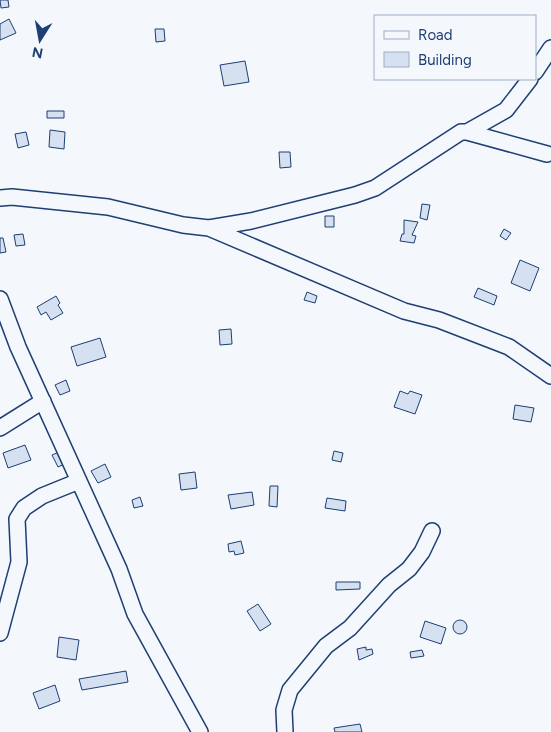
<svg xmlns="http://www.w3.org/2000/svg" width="551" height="732" viewBox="0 0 551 732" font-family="Figtree,sans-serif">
<rect width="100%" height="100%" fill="#f4f7fb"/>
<path fill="#d5e0f0" stroke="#1d3f73" d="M 0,0 L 8,0 L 9,7 L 1,8 Z
M 9,19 L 16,33 L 0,40 L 0,24 Z
M 155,29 L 164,29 L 165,41 L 156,42 Z
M 245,61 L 249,82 L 224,86 L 220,65 Z
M 47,111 L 64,111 L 64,118 L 47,118 Z
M 50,130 L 65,132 L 64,149 L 49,147 Z
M 26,132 L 29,145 L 18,148 L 15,134 Z
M 279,152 L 290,152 L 291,167 L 280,168 Z
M 422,204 L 430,205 L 427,220 L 420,218 Z
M 325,216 L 334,216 L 334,227 L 325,227 Z
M 404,220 L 418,222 L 412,235 L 416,236 L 414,243 L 400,241 L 402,234 L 404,234 Z
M 504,229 L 511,233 L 506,240 L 500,236 Z
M 23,234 L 25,245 L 16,246 L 14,235 Z
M 0,238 L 3,238 L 6,252 L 0,253 Z
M 520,260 L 539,268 L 530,291 L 511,283 Z
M 478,288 L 497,296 L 494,305 L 474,297 Z
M 307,292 L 317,296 L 315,303 L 304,300 Z
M 56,296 L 60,303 L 58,305 L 63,313 L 51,320 L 46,312 L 41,315 L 37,307 Z
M 231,329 L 232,344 L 220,345 L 219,330 Z
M 100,338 L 106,357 L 77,366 L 71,347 Z
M 66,380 L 70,391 L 60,395 L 55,385 Z
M 400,391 L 408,394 L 410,391 L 422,395 L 415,414 L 394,407 Z
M 515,405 L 534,408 L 531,422 L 513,419 Z
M 25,445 L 31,460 L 8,468 L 3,453 Z
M 334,451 L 343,453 L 341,462 L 332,460 Z
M 59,452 L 65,464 L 58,467 L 52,455 Z
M 105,464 L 111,477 L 98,483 L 91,471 Z
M 195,472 L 197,488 L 181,490 L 179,474 Z
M 270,486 L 278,486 L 277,507 L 269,506 Z
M 252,492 L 254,505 L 231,509 L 228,495 Z
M 140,497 L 143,506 L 134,508 L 132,500 Z
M 327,498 L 346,501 L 345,511 L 325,508 Z
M 241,541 L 244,553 L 235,555 L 234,551 L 229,552 L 228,544 Z
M 336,582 L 360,582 L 360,589 L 336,590 Z
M 258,604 L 271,624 L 260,631 L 247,611 Z
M453 627a7 7 0 1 1 14 0a7 7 0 1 1-14 0Z
M 425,621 L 446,628 L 441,644 L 420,637 Z
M 59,637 L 79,640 L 76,660 L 57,657 Z
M 366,647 L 366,650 L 372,649 L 373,654 L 359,660 L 357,649 Z
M 422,650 L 424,656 L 411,658 L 410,652 Z
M 126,671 L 128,682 L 82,690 L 79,679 Z
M 55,685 L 60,701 L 39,709 L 33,693 Z
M 360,724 L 362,732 L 335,732 L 334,728 Z"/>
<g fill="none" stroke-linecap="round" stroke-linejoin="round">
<defs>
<path id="minor" d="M 535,72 L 551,48
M 467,132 L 506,110 L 530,79
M 0,198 L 12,197 L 108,207 L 183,225 L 209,228 L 404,311 L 439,320 L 509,347 L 551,376
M 209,228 L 251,221 L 355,195 L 375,188 L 461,132 L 467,132 L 547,154
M 0,299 L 18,347 L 119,569 L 135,614 L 200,732
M 0,428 L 43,401
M 0,633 L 19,562 L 17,519 L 24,508 L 42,496 L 79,481
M 285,732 L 284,710 L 290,690 L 326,646 L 350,628 L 389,585 L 409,569 L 422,552 L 432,531"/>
</defs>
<use href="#minor" stroke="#1d3f73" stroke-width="18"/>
<use href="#minor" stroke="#f4f7fb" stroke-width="15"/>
</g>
<rect x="374" y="15" width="162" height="65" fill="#f4f7fb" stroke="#9eadc5"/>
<rect x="384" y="31" width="25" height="8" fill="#f4f7fb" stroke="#9eadc5"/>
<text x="418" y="40" font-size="15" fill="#1d3f73">Road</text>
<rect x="384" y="52" width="25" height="15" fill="#d5e0f0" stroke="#9eadc5"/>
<text x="418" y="65" font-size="15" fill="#1d3f73">Building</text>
<g transform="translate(40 40) rotate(191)" stroke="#f4f7fb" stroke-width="4" paint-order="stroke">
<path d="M0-4L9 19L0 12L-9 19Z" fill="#1d3f73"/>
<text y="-8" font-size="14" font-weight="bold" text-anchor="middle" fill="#1d3f73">N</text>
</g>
</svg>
